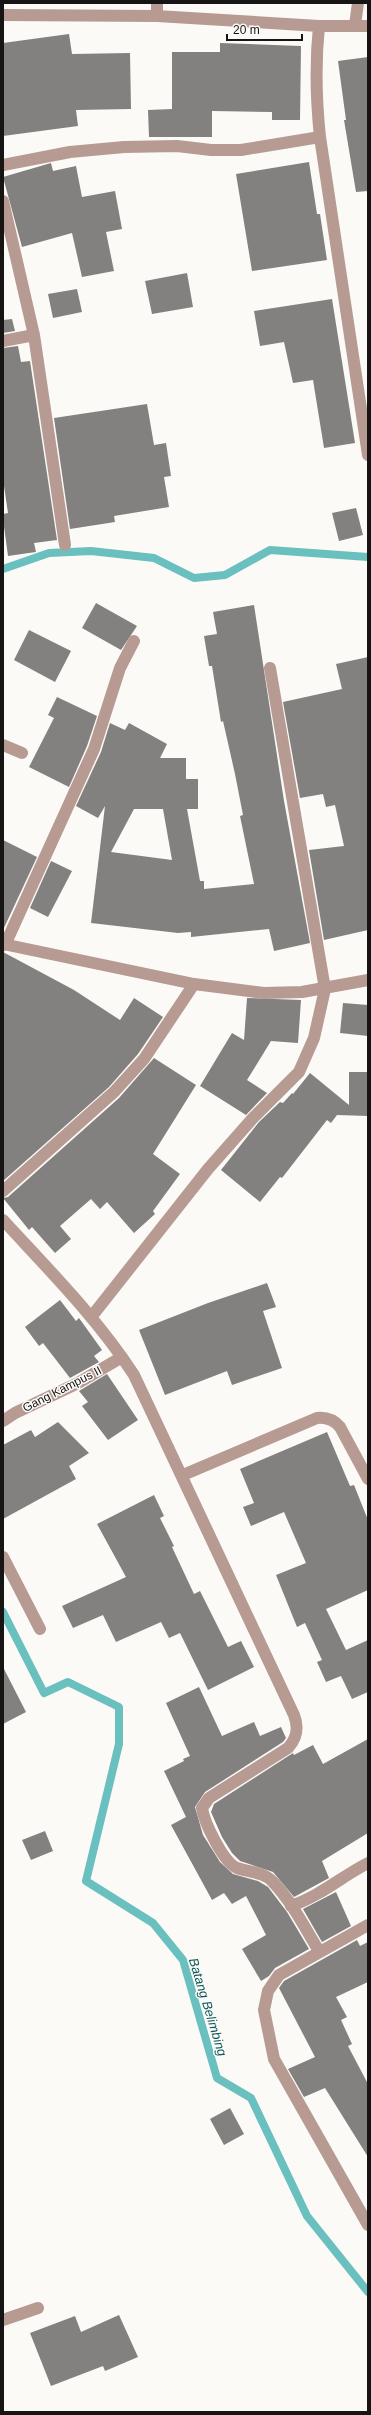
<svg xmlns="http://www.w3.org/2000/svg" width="371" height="2415" viewBox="0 0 371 2415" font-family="Arial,sans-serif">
<rect width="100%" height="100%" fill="#fbfaf7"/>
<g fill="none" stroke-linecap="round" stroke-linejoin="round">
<path stroke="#6abfbf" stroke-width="8" d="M 3,569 L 49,553 L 91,551 L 154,558 L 194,578 L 225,575 L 270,550 L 368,557
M 3,1612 L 44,1693 L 68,1682 L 119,1707 L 119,1744 L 86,1881 L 153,1923 L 183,1960 L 217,2078 L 251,2098 L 307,2216 L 368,2292"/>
</g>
<path fill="#82817f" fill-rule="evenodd" d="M 69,34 L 72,54 L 130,53 L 131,109 L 76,110 L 78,126 L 3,136 L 3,43 Z
M 220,43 L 301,46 L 300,120 L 272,120 L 272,112 L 212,111 L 212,137 L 149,137 L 148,110 L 172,109 L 172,52 L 220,52 Z
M 368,57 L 368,191 L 356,192 L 344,120 L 346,120 L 338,61 Z
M 309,162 L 317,214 L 320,214 L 327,260 L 252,271 L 236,174 Z
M 51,163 L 53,171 L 76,166 L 82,197 L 115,191 L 122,229 L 106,232 L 114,271 L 82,277 L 72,233 L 22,247 L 3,177 Z
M 187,273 L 193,307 L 152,314 L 145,281 Z
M 77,289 L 82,312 L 53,318 L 48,294 Z
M 332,299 L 355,443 L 324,448 L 313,380 L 293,383 L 284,342 L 260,346 L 254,311 Z
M 12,319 L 15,331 L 3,333 L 3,320 Z
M 18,346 L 21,362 L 30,361 L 57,540 L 34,543 L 36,552 L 8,556 L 3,519 L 3,514 L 8,513 L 3,479 L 3,348 Z
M 147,404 L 154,445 L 166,443 L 171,476 L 164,477 L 169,507 L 114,516 L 115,522 L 70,529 L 54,418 Z
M 356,508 L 363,535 L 339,541 L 332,513 Z
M 96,603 L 137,626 L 121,650 L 82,628 Z
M 254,605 L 284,801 L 310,943 L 274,951 L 269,929 L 191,937 L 191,932 L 178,933 L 91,923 L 105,806 L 98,818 L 76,806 L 101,752 L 110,723 L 125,730 L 129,723 L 167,744 L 160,758 L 186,758 L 186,779 L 198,779 L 198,809 L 187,809 L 200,881 L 204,881 L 204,889 L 254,884 L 240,816 L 243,815 L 235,774 L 223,721 L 221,722 L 212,666 L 209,666 L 204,636 L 217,634 L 213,612 ZM 134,809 L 163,809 L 172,860 L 111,852 Z
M 29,630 L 71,651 L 55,682 L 14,660 Z
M 368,657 L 368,930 L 324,940 L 309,850 L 344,846 L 335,805 L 326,807 L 323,794 L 300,798 L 283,702 L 342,689 L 336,664 Z
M 57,697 L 97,716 L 87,746 L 69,787 L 29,767 L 54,718 L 48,715 Z
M 3,840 L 37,857 L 3,930 Z
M 51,861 L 72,871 L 48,917 L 30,908 Z
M 3,952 L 74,990 L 120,1020 L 134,998 L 163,1017 L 138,1054 L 109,1087 L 3,1181 Z
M 247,998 L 301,1000 L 298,1043 L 271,1041 L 247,1080 L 267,1093 L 246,1115 L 200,1086 L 232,1033 L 244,1040 Z
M 343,1003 L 368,1005 L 368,1036 L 340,1033 Z
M 154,1058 L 196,1085 L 153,1154 L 180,1174 L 153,1211 L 155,1214 L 134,1233 L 107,1202 L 100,1209 L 91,1199 L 60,1226 L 71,1239 L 55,1253 L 32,1227 L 29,1230 L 3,1198 L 8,1197 L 119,1098 Z
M 349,1072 L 368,1072 L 368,1116 L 337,1115 L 331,1123 L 327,1120 L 282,1178 L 280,1177 L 260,1202 L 221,1170 L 259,1122 L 280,1102 L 283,1103 L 292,1093 L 293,1094 L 310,1073 L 349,1105 Z
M 267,1283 L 276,1307 L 263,1311 L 282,1368 L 232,1385 L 227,1371 L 165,1395 L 139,1330 L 208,1303 Z
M 60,1300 L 76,1321 L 79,1318 L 102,1350 L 94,1356 L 99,1362 L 70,1378 L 43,1343 L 39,1346 L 25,1327 Z
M 107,1374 L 138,1420 L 108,1440 L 82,1406 L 88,1402 L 79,1391 Z
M 58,1422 L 89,1453 L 69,1466 L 76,1479 L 3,1519 L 3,1445 L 31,1430 L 35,1437 Z
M 327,1432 L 350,1486 L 354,1485 L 368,1520 L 368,1590 L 326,1609 L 346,1650 L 368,1640 L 368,1692 L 352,1699 L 341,1676 L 326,1682 L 317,1662 L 322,1660 L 305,1623 L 297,1627 L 276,1575 L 306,1563 L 284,1512 L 251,1526 L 243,1507 L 254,1503 L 240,1469 Z
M 154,1495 L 164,1516 L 160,1518 L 174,1546 L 172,1547 L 194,1594 L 200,1591 L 228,1647 L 241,1641 L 254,1667 L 208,1690 L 180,1633 L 169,1638 L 161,1622 L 116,1642 L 103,1615 L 73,1628 L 62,1606 L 126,1577 L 97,1524 Z
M 3,1667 L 26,1712 L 3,1724 Z
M 199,1687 L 222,1736 L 254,1722 L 260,1736 L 281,1727 L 286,1738 L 283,1742 L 205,1792 L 195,1807 L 203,1835 L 220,1862 L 233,1874 L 258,1881 L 268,1887 L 287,1912 L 309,1949 L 275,1968 L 269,1976 L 261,1981 L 242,1949 L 266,1935 L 246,1896 L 232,1904 L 224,1893 L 212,1900 L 171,1825 L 186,1817 L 164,1771 L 184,1761 L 183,1759 L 190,1756 L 166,1703 Z
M 368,1739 L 368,1833 L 322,1861 L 329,1878 L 294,1897 L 273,1872 L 240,1861 L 232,1853 L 222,1837 L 211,1812 L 214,1804 L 293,1753 L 294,1755 L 313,1745 L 323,1764 Z
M 45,1831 L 53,1851 L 31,1860 L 22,1840 Z
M 336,1892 L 351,1926 L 322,1942 L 303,1909 Z
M 357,1940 L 360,1946 L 368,1942 L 368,1982 L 336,1997 L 347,2017 L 341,2020 L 352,2044 L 348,2046 L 368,2084 L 368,2157 L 325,2088 L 304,2097 L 288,2069 L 315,2057 L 279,1988 L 284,1981 Z
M 230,2108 L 244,2134 L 224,2145 L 210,2119 Z
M 119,2315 L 138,2357 L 105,2371 L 103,2366 L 51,2386 L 30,2333 L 75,2316 L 81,2332 Z"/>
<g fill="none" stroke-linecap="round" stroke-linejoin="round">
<path stroke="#b79a92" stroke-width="12" d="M 3,15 L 157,16 L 319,26 L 368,26
M 157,16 L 157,3
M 355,25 L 358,3
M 319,26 C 315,64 316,99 320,137 L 368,455
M 3,165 L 70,152 L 124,147 L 177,146 L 211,150 L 241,150 L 320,137
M 3,201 L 34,335 L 3,341
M 34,335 L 65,545
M 3,745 L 22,753
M 3,944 L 194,984 L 264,993 L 302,992 L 368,980
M 5,945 L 94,749 L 120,668 L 134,641
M 3,1191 L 114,1092 L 144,1059 L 194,984
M 3,1220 C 49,1270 97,1318 134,1375 L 294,1715 C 299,1728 297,1738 288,1748 L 209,1798 L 202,1808 C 204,1822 223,1862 237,1868 C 249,1872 264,1872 273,1882 C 292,1902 305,1928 319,1951
M 92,1316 L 208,1169 L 253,1118 L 299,1072 L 314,1038 L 325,989 L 270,668
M 3,1421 L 15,1413 L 78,1383 L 122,1357
M 183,1475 L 317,1418 C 326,1417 334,1420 340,1427 L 368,1479
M 3,1557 L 40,1629
M 291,1906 C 320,1896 341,1877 368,1863
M 368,1925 L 279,1975 L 268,1991 L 264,2010 L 274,2059 L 368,2225
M 3,2320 L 38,2308"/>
</g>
<g text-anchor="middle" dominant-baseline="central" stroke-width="3" stroke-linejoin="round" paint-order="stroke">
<g font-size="12" fill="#161514" stroke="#fbfaf7">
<text transform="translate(62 1389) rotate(-27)">Gang Kampus II</text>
</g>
<g font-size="13" font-style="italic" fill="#0d5859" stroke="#fbfaf7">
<text transform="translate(208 2007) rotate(73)">Batang Belimbing</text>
</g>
</g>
<rect width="371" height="2415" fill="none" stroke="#161514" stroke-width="8"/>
<path d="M227 34v6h75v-6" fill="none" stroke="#161514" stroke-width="2"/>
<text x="233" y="34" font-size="12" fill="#161514" stroke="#fbfaf7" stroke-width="3" paint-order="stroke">20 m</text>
</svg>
